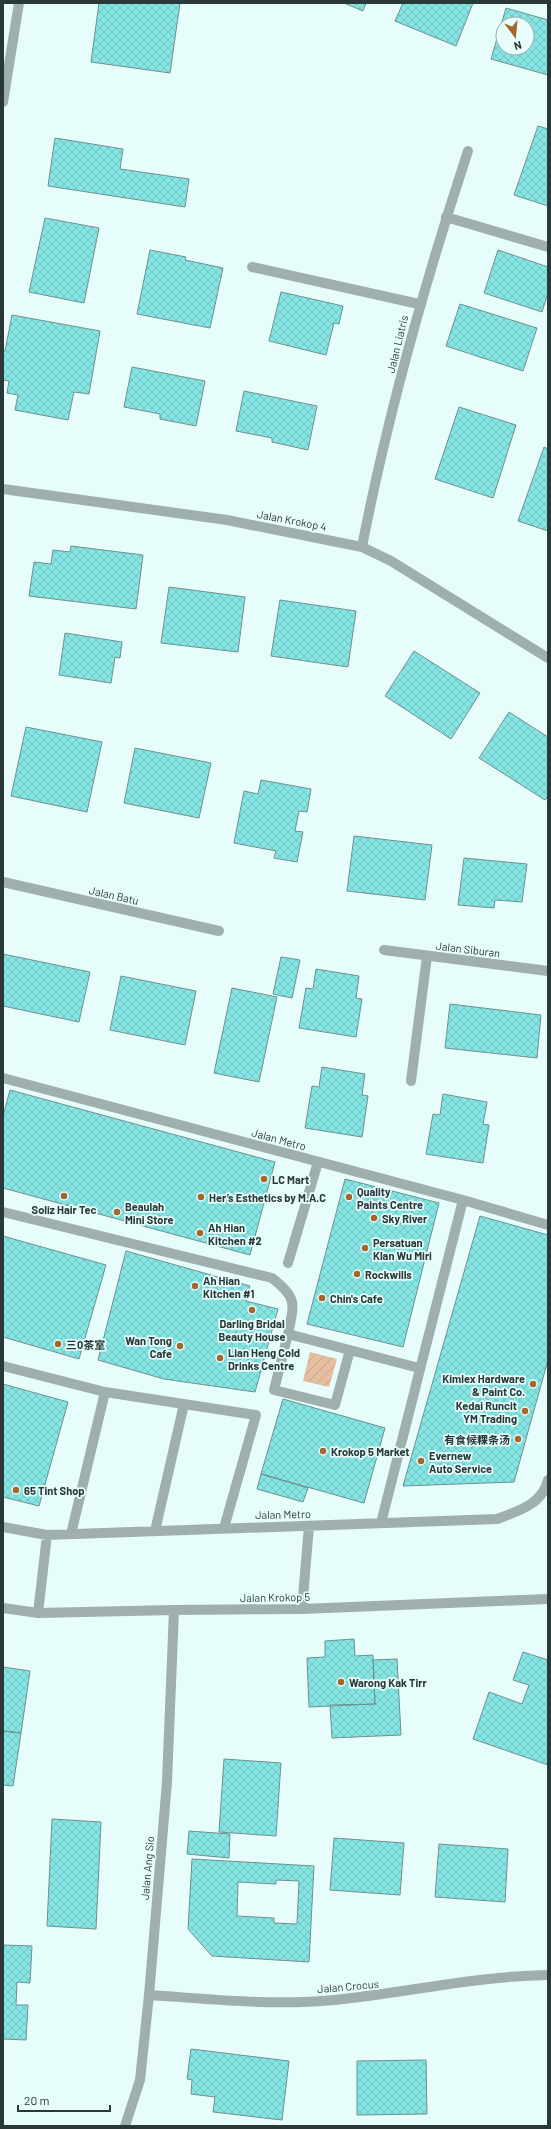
<svg xmlns="http://www.w3.org/2000/svg" width="551" height="2129" viewBox="0 0 551 2129" font-family="Barlow,'Noto Sans SC',sans-serif">
<defs>
<pattern id="garden-furrows" width="10" height="10" patternUnits="userSpaceOnUse"><rect width="10" height="10" fill="#e5be9f"/><path d="M-1 1l2-2M0 10L10 0M9 11l2-2" fill="none" stroke="#c4a48a"/></pattern>
<pattern id="building-cross-hatch" width="8" height="8" patternUnits="userSpaceOnUse"><rect width="8" height="8" fill="#85e5e2"/><path d="M0 0l8 8M0 8l8-8" fill="none" stroke="#73c5c3"/></pattern>
</defs>
<rect width="100%" height="100%" fill="#e6fdfc"/>
<path fill="url(#garden-furrows)" d="M 310,1352 L 337,1359 L 329,1387 L 303,1381 Z"/>
<path fill="url(#building-cross-hatch)" stroke="#6d9190" fill-rule="evenodd" d="M 99,3 L 180,3 L 170,73 L 91,62 Z
M 344,3 L 366,3 L 363,11 Z
M 403,3 L 473,3 L 456,46 L 395,21 Z
M 506,8 L 548,20 L 548,75 L 491,59 ZM 503,24 L 527,24 L 527,48 L 503,48 Z
M 538,126 L 548,129 L 548,206 L 514,195 Z
M 55,138 L 123,149 L 120,169 L 189,179 L 185,207 L 48,186 Z
M 45,218 L 99,228 L 84,303 L 29,292 Z
M 150,250 L 186,257 L 185,260 L 223,268 L 210,328 L 137,314 Z
M 498,250 L 548,267 L 548,293 L 542,312 L 484,293 Z
M 281,292 L 343,306 L 339,324 L 334,323 L 326,355 L 269,341 Z
M 460,304 L 537,328 L 523,371 L 446,346 Z
M 12,315 L 100,331 L 89,394 L 74,392 L 68,420 L 15,410 L 18,395 L 7,393 L 9,381 L 3,380 L 3,351 L 5,351 Z
M 132,367 L 205,381 L 196,426 L 160,419 L 160,414 L 124,407 Z
M 244,391 L 317,406 L 308,450 L 272,442 L 272,438 L 236,431 Z
M 459,407 L 516,425 L 493,498 L 435,479 Z
M 544,447 L 548,449 L 548,531 L 518,521 Z
M 71,546 L 143,555 L 136,609 L 29,596 L 34,562 L 51,564 L 53,550 L 70,552 Z
M 169,587 L 245,597 L 238,652 L 161,643 Z
M 280,600 L 356,611 L 348,667 L 271,656 Z
M 65,633 L 122,642 L 120,658 L 115,657 L 111,683 L 59,675 Z
M 414,651 L 480,693 L 451,739 L 385,696 Z
M 509,712 L 548,737 L 548,796 L 545,800 L 479,758 Z
M 26,727 L 102,742 L 87,812 L 11,796 Z
M 135,748 L 211,763 L 199,818 L 124,803 Z
M 261,780 L 311,789 L 307,812 L 299,811 L 295,831 L 303,832 L 297,862 L 274,858 L 276,851 L 234,843 L 244,791 L 258,794 Z
M 354,836 L 432,845 L 425,900 L 347,891 Z
M 464,858 L 527,864 L 522,902 L 495,900 L 494,908 L 458,905 Z
M 3,954 L 90,972 L 79,1022 L 3,1006 Z
M 281,957 L 300,960 L 292,998 L 273,994 Z
M 316,969 L 359,976 L 356,998 L 362,999 L 356,1037 L 299,1028 L 306,988 L 313,989 Z
M 121,976 L 196,991 L 185,1045 L 110,1030 Z
M 232,988 L 277,997 L 259,1082 L 214,1073 Z
M 450,1004 L 541,1015 L 537,1058 L 445,1048 Z
M 322,1067 L 365,1074 L 362,1095 L 368,1096 L 362,1137 L 305,1128 L 312,1086 L 319,1087 Z
M 10,1090 L 275,1162 L 250,1255 L 3,1188 L 3,1116 Z
M 443,1094 L 487,1102 L 483,1124 L 489,1125 L 483,1163 L 426,1154 L 433,1114 L 440,1115 Z
M 345,1179 L 439,1203 L 403,1347 L 307,1324 Z
M 480,1216 L 548,1235 L 548,1360 L 514,1482 L 403,1486 Z
M 3,1236 L 106,1265 L 79,1359 L 3,1337 Z
M 126,1251 L 250,1286 L 246,1301 L 278,1309 L 255,1392 L 164,1379 L 98,1360 Z
M 3,1384 L 68,1402 L 39,1506 L 3,1497 Z
M 283,1399 L 385,1428 L 364,1503 L 261,1474 Z
M 261,1474 L 308,1488 L 303,1502 L 257,1489 Z
M 354,1639 L 355,1656 L 373,1655 L 375,1704 L 309,1707 L 307,1658 L 325,1657 L 325,1641 Z
M 523,1652 L 548,1660 L 548,1765 L 473,1739 L 489,1692 L 522,1704 L 529,1685 L 513,1680 Z
M 397,1659 L 401,1735 L 332,1738 L 330,1705 L 375,1704 L 373,1660 Z
M 3,1667 L 30,1671 L 21,1733 L 3,1731 Z
M 3,1731 L 21,1733 L 13,1786 L 3,1785 Z
M 224,1759 L 281,1763 L 276,1836 L 219,1832 Z
M 52,1819 L 101,1822 L 96,1929 L 47,1926 Z
M 189,1831 L 230,1834 L 229,1858 L 187,1854 Z
M 334,1838 L 404,1843 L 400,1895 L 330,1890 Z
M 439,1844 L 508,1849 L 505,1902 L 435,1897 Z
M 192,1859 L 314,1866 L 309,1962 L 212,1956 L 188,1929 Z
M 276,1880 L 299,1881 L 297,1924 L 274,1923 L 274,1918 L 237,1916 L 238,1882 L 276,1884 Z
M 3,1945 L 32,1946 L 30,1983 L 17,1982 L 16,2005 L 28,2005 L 26,2040 L 3,2039 Z
M 191,2049 L 289,2061 L 282,2120 L 213,2112 L 215,2097 L 191,2094 L 192,2080 L 187,2079 Z
M 426,2060 L 427,2114 L 357,2115 L 357,2061 Z"/>
<g fill="none" stroke-linecap="round" stroke-linejoin="round">
<path stroke="#9eafae" stroke-width="10" d="M 446,217 L 548,247
M 252,267 L 419,304
M 3,1078 L 463,1200 L 548,1225
M 3,1212 L 272,1278 C 298,1298 294,1304 288,1334 L 419,1368
M 288,1263 L 318,1162
M 288,1334 L 274,1390 L 335,1405 L 350,1350
M 3,1366 L 105,1392
M 381,1523 L 463,1200
M 3,1527 L 47,1535 L 497,1519 C 518,1511 542,1505 548,1480
M 155,1531 L 184,1404
M 71,1534 L 105,1392 L 256,1415 L 224,1528
M 302,1609 L 309,1526
M 38,1613 L 47,1535"/>
<path stroke="#9eafae" stroke-width="10" d="M 3,102 L 19,3
M 3,489 L 227,520 L 362,547 L 391,561 L 548,658
M 362,547 C 388,412 425,282 468,151
M 3,882 L 219,931
M 384,950 L 548,971
M 411,1081 L 427,956
M 3,1608 L 38,1613 L 174,1610 L 302,1609 L 548,1599
M 149,1995 C 210,1999 273,2006 334,2000 C 405,1993 476,1976 548,1975
M 125,2126 L 140,2080 L 149,1995 L 167,1782 L 174,1610"/>
</g>
<g fill="#a5662e" stroke="#e6fdfc" stroke-width="1.5">
<circle cx="264" cy="1179" r="4"/>
<circle cx="64" cy="1196" r="4"/>
<circle cx="201" cy="1197" r="4"/>
<circle cx="349" cy="1197" r="4"/>
<circle cx="117" cy="1212" r="4"/>
<circle cx="374" cy="1218" r="4"/>
<circle cx="200" cy="1233" r="4"/>
<circle cx="365" cy="1248" r="4"/>
<circle cx="357" cy="1274" r="4"/>
<circle cx="195" cy="1286" r="4"/>
<circle cx="322" cy="1298" r="4"/>
<circle cx="252" cy="1310" r="4"/>
<circle cx="58" cy="1344" r="4"/>
<circle cx="180" cy="1346" r="4"/>
<circle cx="220" cy="1358" r="4"/>
<circle cx="533" cy="1384" r="4"/>
<circle cx="525" cy="1411" r="4"/>
<circle cx="518" cy="1439" r="4"/>
<circle cx="323" cy="1451" r="4"/>
<circle cx="421" cy="1461" r="4"/>
<circle cx="16" cy="1490" r="4"/>
<circle cx="341" cy="1682" r="4"/>
</g>
<g text-anchor="middle" dominant-baseline="central" stroke-width="3.5" stroke-linejoin="round" paint-order="stroke">
<g font-size="11" fill="#293838" stroke="#e6fdfc">
<text transform="translate(397 344) rotate(-76)">Jalan Liatris</text>
<text transform="translate(292 520) rotate(11)">Jalan Krokop 4</text>
<text transform="translate(114 895) rotate(13)">Jalan Batu</text>
<text transform="translate(468 949) rotate(7)">Jalan Siburan</text>
<text transform="translate(279 1139) rotate(15)">Jalan Metro</text>
<text transform="translate(283 1514) rotate(-1)">Jalan Metro</text>
<text transform="translate(275 1597) rotate(-1)">Jalan Krokop 5</text>
<text transform="translate(147 1868) rotate(-85)">Jalan Ang Sio</text>
<text transform="translate(348 1986) rotate(-5)">Jalan Crocus</text>
</g>
<g font-size="11" font-weight="bold" fill="#293838" stroke="#e6fdfc" text-anchor="start">
<text x="272" y="1179">LC Mart</text>
<text x="357" y="1191">Quality<tspan x="357" dy="13">Paints Centre</tspan></text>
<text x="209" y="1197">Her’s Esthetics by M.A.C</text>
<text x="125" y="1206">Beaulah<tspan x="125" dy="13">Mini Store</tspan></text>
<text x="64" y="1209" text-anchor="middle">Soliz Hair Tec</text>
<text x="382" y="1218">Sky River</text>
<text x="208" y="1227">Ah Hian<tspan x="208" dy="13">Kitchen #2</tspan></text>
<text x="373" y="1242">Persatuan<tspan x="373" dy="13">Klan Wu Miri</tspan></text>
<text x="365" y="1274">Rockwills</text>
<text x="203" y="1280">Ah Hian<tspan x="203" dy="13">Kitchen #1</tspan></text>
<text x="330" y="1298">Chin's Cafe</text>
<text x="252" y="1323" text-anchor="middle">Darling Bridal<tspan x="252" dy="13">Beauty House</tspan></text>
<text x="172" y="1340" text-anchor="end">Wan Tong<tspan x="172" dy="13">Cafe</tspan></text>
<text x="66" y="1344">三0茶室</text>
<text x="228" y="1352">Lian Heng Cold<tspan x="228" dy="13">Drinks Centre</tspan></text>
<text x="525" y="1378" text-anchor="end">Kimlex Hardware<tspan x="525" dy="13">&amp; Paint Co.</tspan></text>
<text x="517" y="1405" text-anchor="end">Kedai Runcit<tspan x="517" dy="13">YM Trading</tspan></text>
<text x="510" y="1439" text-anchor="end">有食候粿条汤</text>
<text x="331" y="1451">Krokop 5 Market</text>
<text x="429" y="1455">Evernew<tspan x="429" dy="13">Auto Service</tspan></text>
<text x="24" y="1490">65 Tint Shop</text>
<text x="349" y="1682">Warong Kak Tirr</text>
</g>
</g>
<rect width="551" height="2129" fill="none" stroke="#293838" stroke-width="8"/>
<g transform="translate(515 36) rotate(164)"><circle r="19" fill="#e6fdfc" stroke="#9aaeae"/>
<path d="M0-3L7 15L0 10L-7 15Z" fill="#a5662e"/>
<text y="-6" font-size="11" font-weight="bold" text-anchor="middle" fill="#293838">N</text>
</g>
<path d="M18 2105v6h92v-6" fill="none" stroke="#293838" stroke-width="2"/>
<text x="24" y="2105" font-size="12" fill="#293838" stroke="#e6fdfc" stroke-width="3" paint-order="stroke">20 m</text>
</svg>
